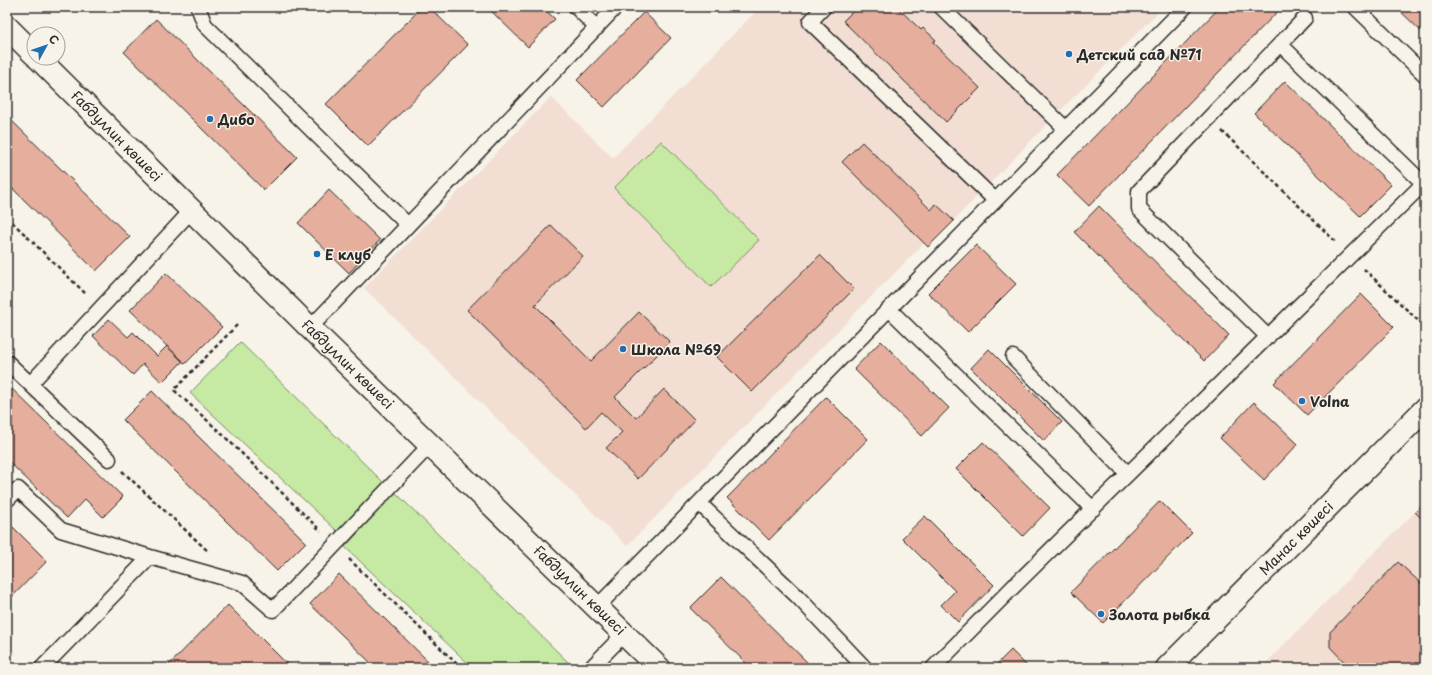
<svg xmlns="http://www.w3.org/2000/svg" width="1432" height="675" viewBox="0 0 1432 675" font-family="'Playpen Sans',sans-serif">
<rect width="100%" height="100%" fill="#f7f3e8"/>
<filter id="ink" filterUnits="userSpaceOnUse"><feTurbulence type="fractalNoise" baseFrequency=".025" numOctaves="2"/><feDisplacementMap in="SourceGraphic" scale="8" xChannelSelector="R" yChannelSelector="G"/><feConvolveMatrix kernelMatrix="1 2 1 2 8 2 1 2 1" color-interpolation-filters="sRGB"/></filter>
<g filter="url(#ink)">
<path fill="#f2ded2" d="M 760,7 L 1163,7 L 1054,117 L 928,247 L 924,243 L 627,546 L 364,288 L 551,97 L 613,158 Z
M 1425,502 L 1425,668 L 1261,668 L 1387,540 Z"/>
<path fill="#c6e9a3" stroke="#788a67" d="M 661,141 L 759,240 L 711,287 L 614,188 Z
M 240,342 L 384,483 L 338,532 L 190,393 Z
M 395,492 L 574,668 L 473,668 L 345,547 Z"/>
<path fill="#e5ae9d" stroke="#2b2b2b" d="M 422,7 L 429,7 L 468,45 L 368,146 L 326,104 Z
M 487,7 L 542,7 L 555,19 L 528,47 Z
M 857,7 L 897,7 L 921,30 L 923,28 L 936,40 L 933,42 L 980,88 L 946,122 L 843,21 Z
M 1220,7 L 1282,7 L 1089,206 L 1057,175 Z
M 1396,7 L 1425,7 L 1425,35 Z
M 644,12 L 671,38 L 604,107 L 577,80 Z
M 156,19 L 297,157 L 264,190 L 124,52 Z
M 1285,81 L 1391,185 L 1360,216 L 1254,113 Z
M 7,116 L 130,237 L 96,271 L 7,183 Z
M 862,142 L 931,210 L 936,204 L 954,221 L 928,247 L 842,162 Z
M 329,190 L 380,240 L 349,273 L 298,223 Z
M 1099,206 L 1229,335 L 1204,361 L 1074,232 Z
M 551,225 L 583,256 L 535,305 L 591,361 L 639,312 L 670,342 L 615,397 L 636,418 L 664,389 L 695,420 L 638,479 L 606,448 L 622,432 L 601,412 L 586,428 L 467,310 Z
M 976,245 L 1016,284 L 968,332 L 928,293 Z
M 820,255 L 854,289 L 752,392 L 717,357 Z
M 166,273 L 222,327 L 185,364 L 130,310 Z
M 1361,294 L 1394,327 L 1307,415 L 1274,383 Z
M 109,319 L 128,337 L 133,332 L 157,356 L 167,346 L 183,361 L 162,382 L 143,364 L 133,375 L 93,336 Z
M 881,341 L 949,408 L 922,436 L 854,369 Z
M 989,349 L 1062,422 L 1044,441 L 971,368 Z
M 7,384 L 123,497 L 103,517 L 85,499 L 67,518 L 7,460 Z
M 152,391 L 306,542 L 277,571 L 123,420 Z
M 826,397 L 868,439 L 769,540 L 727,498 Z
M 1254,402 L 1298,444 L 1264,480 L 1220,438 Z
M 983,442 L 1050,508 L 1023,536 L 956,469 Z
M 1160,501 L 1192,533 L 1103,623 L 1071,592 Z
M 1425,502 L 1425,522 L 1415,512 Z
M 925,516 L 994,585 L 958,622 L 941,605 L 955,591 L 902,538 Z
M 13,527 L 47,561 L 7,602 L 7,534 Z
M 1398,562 L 1425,587 L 1425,668 L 1350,668 L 1330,647 L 1330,632 Z
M 339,574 L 435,668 L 376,668 L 310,604 Z
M 721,577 L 813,668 L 751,668 L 690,608 Z
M 228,605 L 291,668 L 221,668 L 220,667 L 218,668 L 166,668 Z
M 1011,650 L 1029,668 L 993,668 Z"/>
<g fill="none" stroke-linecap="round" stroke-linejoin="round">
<defs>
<path id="lane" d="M 198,7 L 205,25 L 408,225
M 576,7 L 597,28
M 824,7 L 810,22 L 995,200
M 941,7 L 1066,129
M 1355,7 L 1425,75
M 1280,44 L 1424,184
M 889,309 L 1093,509
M 310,328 L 616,7
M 1268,337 L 1139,209 L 1139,191 L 1305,18
M 1013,357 L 1128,474
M 7,362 L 109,459
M 30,384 L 192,210
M 7,500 L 18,489 L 61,530 L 150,557
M 699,503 L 797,596 L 865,668
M 597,607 L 1185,7
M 42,668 L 150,557 L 242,583 L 273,610 L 430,445
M 591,668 L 624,634
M 933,668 L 1014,586 L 1425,182"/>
<path id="street" d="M 7,27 L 34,54
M 38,58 L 310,328 L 659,668"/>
<path id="secondary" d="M 1167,668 L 1425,409"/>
</defs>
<use href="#lane" stroke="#2b2b2b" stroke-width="17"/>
<use href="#street" stroke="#2b2b2b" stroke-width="25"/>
<use href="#secondary" stroke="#2b2b2b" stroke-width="25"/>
<path stroke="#2b2b2b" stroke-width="2.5" stroke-dasharray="4 3" stroke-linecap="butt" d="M 1222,131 L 1336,242
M 7,217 L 87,295
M 1364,269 L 1425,327
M 237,325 L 174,390 L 221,433 L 321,531
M 122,471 L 209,552
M 349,559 L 461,668"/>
<use href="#lane" stroke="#f7f3e8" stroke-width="14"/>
<use href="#street" stroke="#f7f3e8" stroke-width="22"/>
<use href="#secondary" stroke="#f7f3e8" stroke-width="22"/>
</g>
</g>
<g fill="#1f6fb2" stroke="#f7f3e8" stroke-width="1.5">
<circle cx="1069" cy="54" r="4"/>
<circle cx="210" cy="119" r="4"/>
<circle cx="317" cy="254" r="4"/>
<circle cx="623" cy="349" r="4"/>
<circle cx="1302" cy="401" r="4"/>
<circle cx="1101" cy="614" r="4"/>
</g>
<g text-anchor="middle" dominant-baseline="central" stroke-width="3" stroke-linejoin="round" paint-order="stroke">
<g font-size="14" font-weight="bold" fill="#2b2b2b" stroke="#f7f3e8" text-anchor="start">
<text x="1077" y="54">Детский сад №71</text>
<text x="218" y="119">Дибо</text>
<text x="325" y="254">Е клуб</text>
<text x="631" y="349">Школа №69</text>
<text x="1310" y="401">Volna</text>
<text x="1109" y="614">Золота рыбка</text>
</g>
<g font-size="14" fill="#2b2b2b" stroke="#f7f3e8">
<text transform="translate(117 136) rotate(45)">Ғабдуллин көшесі</text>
<text transform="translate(348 364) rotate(44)">Ғабдуллин көшесі</text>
<text transform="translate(1296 538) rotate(-45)">Манас көшесі</text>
<text transform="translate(580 590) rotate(44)">Ғабдуллин көшесі</text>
</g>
</g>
<rect width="1432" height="675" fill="none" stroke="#f7f3e8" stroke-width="24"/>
<rect x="12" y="12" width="1408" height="651" fill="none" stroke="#2b2b2b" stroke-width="1.5" filter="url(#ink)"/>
<g transform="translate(46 46) rotate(50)"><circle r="19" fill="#f7f3e8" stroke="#a5a39c"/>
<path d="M0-3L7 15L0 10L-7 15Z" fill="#1f6fb2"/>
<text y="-6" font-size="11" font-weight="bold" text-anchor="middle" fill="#2b2b2b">С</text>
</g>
</svg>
